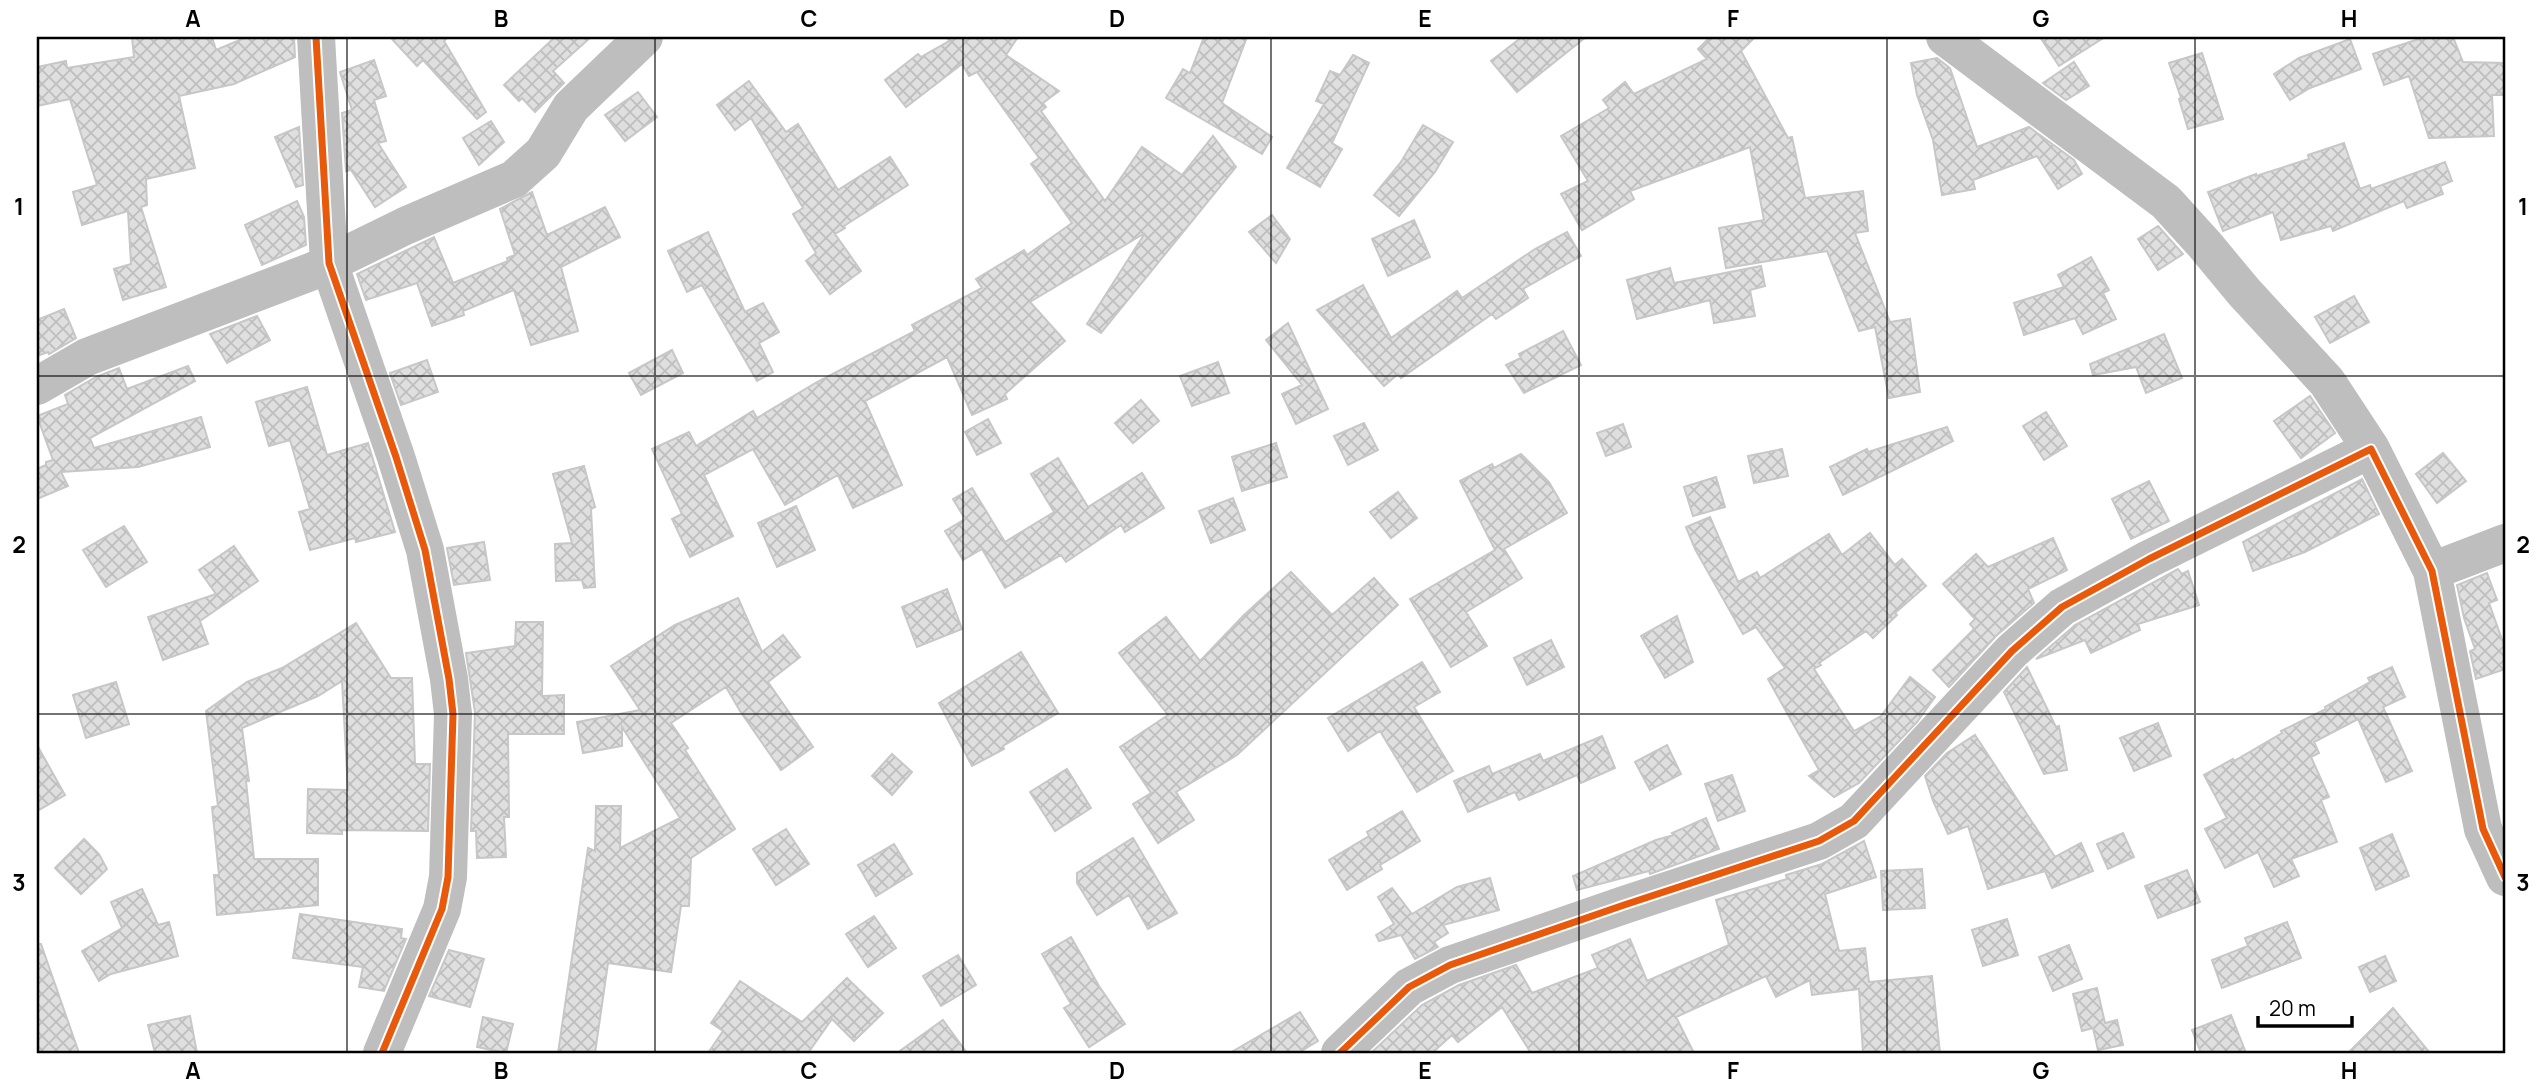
<svg xmlns="http://www.w3.org/2000/svg" width="2542" height="1090" viewBox="0 0 2542 1090" font-family="Manrope,sans-serif">
<defs>
<pattern id="building-cross-hatch" width="8" height="8" patternUnits="userSpaceOnUse" patternTransform="scale(1.75)"><rect width="8" height="8" fill="#dfdfdf"/><path d="M0 0l8 8M0 8l8-8" fill="none" stroke="#bebebe"/></pattern>
</defs>
<rect width="100%" height="100%" fill="#fff"/>
<path fill="url(#building-cross-hatch)" stroke="#c7c7c7" stroke-width="2" d="M 132,37 L 212,37 L 216,50 L 247,37 L 294,37 L 295,57 L 234,84 L 179,96 L 195,168 L 146,179 L 147,205 L 141,207 L 166,287 L 123,300 L 114,269 L 131,264 L 128,211 L 82,225 L 73,192 L 97,185 L 70,99 L 37,106 L 37,67 L 66,61 L 67,68 L 134,57 Z
M 390,37 L 448,37 L 444,41 L 486,112 L 477,119 L 423,60 L 417,66 Z
M 555,37 L 591,37 L 553,71 L 564,83 L 535,112 L 522,98 L 519,101 L 504,85 Z
M 947,37 L 1018,37 L 1006,55 L 1059,91 L 1043,103 L 1046,107 L 1041,111 L 1105,201 L 1142,147 L 1182,175 L 1213,136 L 1236,167 L 1101,333 L 1087,324 L 1145,233 L 1030,302 L 1065,341 L 1005,394 L 1007,399 L 972,415 L 947,357 L 865,401 L 902,485 L 853,508 L 838,475 L 785,505 L 753,449 L 704,475 L 733,536 L 690,557 L 672,519 L 682,514 L 652,449 L 689,432 L 696,446 L 753,411 L 757,418 L 817,382 L 915,331 L 912,325 L 982,288 L 976,279 L 1024,250 L 1027,255 L 1072,223 L 1031,164 L 1039,158 L 977,72 L 969,76 L 962,64 L 906,107 L 885,80 L 918,54 L 921,57 L 949,41 Z
M 1204,37 L 1247,37 L 1222,103 L 1272,137 L 1262,154 L 1166,98 L 1183,69 L 1190,73 Z
M 1522,37 L 1586,37 L 1517,92 L 1491,61 Z
M 1710,37 L 1755,37 L 1741,51 L 1788,138 L 1792,137 L 1805,198 L 1863,191 L 1868,231 L 1855,233 L 1890,322 L 1910,319 L 1920,392 L 1889,398 L 1875,327 L 1859,331 L 1827,251 L 1726,268 L 1719,228 L 1764,220 L 1750,147 L 1630,191 L 1634,199 L 1582,230 L 1561,194 L 1588,181 L 1561,136 L 1609,108 L 1603,100 L 1625,82 L 1634,94 L 1707,59 L 1698,49 Z
M 2040,37 L 2105,37 L 2059,66 Z
M 2425,37 L 2453,37 L 2463,62 L 2505,63 L 2505,95 L 2492,95 L 2494,136 L 2429,138 L 2409,76 L 2384,85 L 2373,54 Z
M 2350,39 L 2361,69 L 2310,88 L 2290,100 L 2274,74 L 2299,58 Z
M 2202,53 L 2223,119 L 2188,129 L 2179,99 L 2181,98 L 2169,63 Z
M 1353,55 L 1369,63 L 1332,143 L 1342,149 L 1320,187 L 1287,168 L 1324,104 L 1316,101 L 1330,71 L 1340,75 Z
M 1937,58 L 1950,68 L 1977,147 L 2029,127 L 2074,160 L 2082,174 L 2058,189 L 2037,156 L 1973,180 L 1975,189 L 1942,195 L 1933,140 L 1917,95 L 1911,63 Z
M 374,60 L 386,96 L 374,100 L 386,141 L 378,143 L 406,187 L 375,207 L 351,170 L 346,171 L 342,113 L 352,110 L 340,72 Z
M 2074,62 L 2089,86 L 2066,100 L 2043,83 Z
M 749,81 L 786,132 L 798,124 L 838,190 L 890,157 L 908,185 L 844,226 L 845,228 L 835,234 L 861,271 L 830,294 L 806,261 L 816,253 L 793,214 L 803,208 L 751,118 L 735,130 L 717,105 Z
M 638,92 L 657,117 L 625,141 L 605,115 Z
M 491,121 L 504,142 L 479,165 L 463,138 Z
M 1423,125 L 1453,142 L 1435,172 L 1399,216 L 1374,195 L 1401,162 Z
M 299,127 L 303,185 L 296,187 L 275,137 Z
M 2344,143 L 2360,189 L 2370,185 L 2371,189 L 2445,162 L 2452,181 L 2440,186 L 2443,194 L 2407,208 L 2404,201 L 2333,231 L 2331,226 L 2281,240 L 2273,212 L 2223,231 L 2208,192 L 2256,174 L 2256,176 L 2309,159 L 2308,155 Z
M 532,192 L 547,235 L 605,207 L 620,237 L 561,267 L 578,331 L 531,345 L 514,290 L 463,311 L 464,315 L 432,326 L 417,283 L 366,300 L 357,274 L 434,237 L 453,283 L 508,261 L 507,258 L 515,255 L 500,209 Z
M 297,201 L 304,217 L 306,245 L 262,265 L 245,225 Z
M 1272,215 L 1290,239 L 1276,263 L 1249,232 Z
M 1414,220 L 1430,257 L 1388,276 L 1372,239 Z
M 2158,226 L 2183,254 L 2158,270 L 2138,239 Z
M 708,232 L 745,312 L 763,303 L 779,332 L 759,343 L 773,372 L 757,381 L 702,285 L 687,292 L 668,251 Z
M 1567,232 L 1581,256 L 1523,289 L 1528,298 L 1496,319 L 1492,314 L 1401,378 L 1398,374 L 1384,386 L 1317,310 L 1363,285 L 1391,338 L 1457,291 L 1462,298 L 1535,249 Z
M 2091,257 L 2109,290 L 2103,293 L 2116,319 L 2083,334 L 2075,318 L 2024,335 L 2014,303 L 2064,287 L 2058,275 Z
M 1761,266 L 1765,286 L 1750,290 L 1755,316 L 1714,323 L 1710,300 L 1637,319 L 1627,280 L 1670,268 L 1674,283 Z
M 2354,296 L 2369,322 L 2330,343 L 2315,317 Z
M 64,309 L 76,338 L 49,354 L 48,352 L 37,356 L 37,320 Z
M 257,316 L 270,340 L 227,363 L 210,334 Z
M 1288,323 L 1328,409 L 1296,424 L 1282,394 L 1302,385 L 1266,340 Z
M 1563,331 L 1581,365 L 1524,393 L 1506,365 L 1521,358 L 1519,354 Z
M 2164,334 L 2182,378 L 2146,393 L 2136,367 L 2093,375 L 2090,364 Z
M 672,350 L 683,373 L 641,395 L 629,373 Z
M 427,360 L 438,392 L 401,405 L 390,373 Z
M 1218,362 L 1229,393 L 1192,406 L 1180,376 Z
M 188,366 L 195,381 L 90,438 L 94,448 L 201,417 L 210,447 L 138,467 L 61,472 L 68,486 L 37,499 L 37,469 L 46,465 L 46,462 L 53,460 L 37,416 L 68,404 L 65,395 L 96,377 L 119,368 L 127,389 Z
M 307,387 L 327,455 L 368,443 L 395,532 L 356,542 L 355,538 L 310,550 L 299,512 L 310,509 L 290,440 L 269,446 L 256,402 Z
M 2310,396 L 2335,433 L 2301,458 L 2274,421 Z
M 1141,400 L 1159,421 L 1133,443 L 1115,423 Z
M 2046,412 L 2067,446 L 2044,460 L 2023,426 Z
M 988,419 L 1001,443 L 977,455 L 965,432 Z
M 1364,423 L 1378,450 L 1348,465 L 1334,436 Z
M 1623,424 L 1631,447 L 1606,456 L 1597,433 Z
M 1947,427 L 1953,441 L 1843,495 L 1830,467 L 1867,449 L 1868,452 Z
M 1276,443 L 1287,477 L 1242,491 L 1232,457 Z
M 1782,449 L 1788,476 L 1754,483 L 1748,456 Z
M 2443,453 L 2466,481 L 2437,503 L 2416,474 Z
M 1521,454 L 1549,482 L 1567,513 L 1504,549 L 1522,578 L 1466,612 L 1487,646 L 1451,667 L 1410,599 L 1495,550 L 1460,481 L 1492,464 L 1494,468 Z
M 1058,458 L 1088,507 L 1142,473 L 1164,508 L 1125,532 L 1121,525 L 1066,562 L 1061,555 L 1005,588 L 982,549 L 963,560 L 945,531 L 965,519 L 953,499 L 972,488 L 1005,542 L 1054,512 L 1031,474 Z
M 584,466 L 595,507 L 591,509 L 595,587 L 584,588 L 582,580 L 556,581 L 555,544 L 572,543 L 553,474 Z
M 1716,477 L 1725,507 L 1693,516 L 1684,487 Z
M 2362,479 L 2379,514 L 2305,552 L 2253,571 L 2243,542 Z
M 2149,481 L 2169,521 L 2131,539 L 2112,499 Z
M 1398,492 L 1417,518 L 1391,538 L 1370,512 Z
M 1233,498 L 1245,530 L 1211,543 L 1199,511 Z
M 796,506 L 815,550 L 777,567 L 758,523 Z
M 1710,517 L 1738,582 L 1757,572 L 1760,578 L 1829,534 L 1842,555 L 1870,533 L 1895,565 L 1902,559 L 1926,586 L 1895,613 L 1897,615 L 1873,638 L 1866,631 L 1819,663 L 1821,665 L 1814,669 L 1854,731 L 1881,716 L 1910,677 L 1935,697 L 1917,722 L 1859,783 L 1834,797 L 1809,776 L 1819,770 L 1768,679 L 1785,668 L 1756,627 L 1743,634 L 1695,549 L 1686,527 Z
M 124,526 L 147,562 L 106,587 L 83,550 Z
M 2053,538 L 2067,570 L 2028,589 L 2034,603 L 1996,636 L 1949,687 L 1933,670 L 1974,629 L 1970,624 L 1975,619 L 1943,584 L 1976,554 L 1988,567 Z
M 484,542 L 490,580 L 454,585 L 447,548 Z
M 234,546 L 258,581 L 200,621 L 208,644 L 163,660 L 148,617 L 216,594 L 199,570 Z
M 2178,569 L 2182,574 L 2188,571 L 2199,605 L 2138,624 L 2140,630 L 2091,653 L 2085,640 L 2036,659 L 2075,625 Z
M 1291,572 L 1332,615 L 1374,578 L 1398,605 L 1237,755 L 1176,792 L 1194,820 L 1158,843 L 1133,804 L 1151,793 L 1120,747 L 1168,715 L 1119,653 L 1166,617 L 1200,661 L 1244,615 Z
M 2487,573 L 2497,600 L 2489,603 L 2505,648 L 2505,669 L 2476,679 L 2470,651 L 2475,649 L 2464,618 L 2457,585 Z
M 947,589 L 962,629 L 917,647 L 902,607 Z
M 738,598 L 762,652 L 783,635 L 800,657 L 768,682 L 813,747 L 781,770 L 740,711 L 726,687 L 671,723 L 688,748 L 685,750 L 735,829 L 691,858 L 689,906 L 681,906 L 671,972 L 608,963 L 595,1053 L 558,1053 L 588,848 L 595,851 L 596,806 L 621,806 L 620,848 L 680,818 L 622,727 L 622,746 L 583,753 L 577,722 L 640,710 L 611,666 L 675,625 Z
M 1677,616 L 1693,662 L 1665,678 L 1641,636 Z
M 516,622 L 543,622 L 542,696 L 564,695 L 564,734 L 508,734 L 509,817 L 504,817 L 506,857 L 477,858 L 476,831 L 471,831 L 475,712 L 466,653 L 515,646 Z
M 356,623 L 391,678 L 412,678 L 415,764 L 430,764 L 428,831 L 342,830 L 342,834 L 307,833 L 308,789 L 348,790 L 342,681 L 318,696 L 242,728 L 249,781 L 246,781 L 254,859 L 318,859 L 318,905 L 217,915 L 214,875 L 219,875 L 212,807 L 218,806 L 206,711 L 247,682 L 282,668 Z
M 1551,640 L 1564,667 L 1527,685 L 1514,658 Z
M 1021,652 L 1058,713 L 1003,746 L 1004,749 L 972,766 L 939,703 Z
M 1422,662 L 1440,692 L 1414,707 L 1453,771 L 1417,792 L 1380,731 L 1348,751 L 1328,718 Z
M 2027,667 L 2056,727 L 2059,726 L 2067,770 L 2044,774 L 2004,692 Z
M 2392,667 L 2405,697 L 2383,707 L 2412,771 L 2386,782 L 2358,719 L 2314,742 L 2319,753 L 2311,757 L 2329,797 L 2321,800 L 2337,842 L 2291,859 L 2299,876 L 2274,887 L 2258,852 L 2225,868 L 2205,829 L 2227,818 L 2204,775 L 2233,759 L 2234,761 L 2282,733 L 2281,731 L 2326,709 L 2325,707 L 2370,682 L 2368,678 Z
M 116,682 L 129,724 L 86,738 L 73,695 Z
M 2158,723 L 2171,756 L 2134,771 L 2120,738 Z
M 1975,735 L 2055,857 L 2081,843 L 2093,871 L 2052,888 L 2045,871 L 1988,889 L 1968,826 L 1948,834 L 1933,801 L 1925,776 L 1947,753 Z
M 1602,736 L 1615,768 L 1581,783 L 1577,775 L 1519,800 L 1515,792 L 1468,812 L 1454,781 L 1489,766 L 1492,774 L 1540,754 L 1543,761 Z
M 37,745 L 65,795 L 37,811 Z
M 1667,745 L 1681,774 L 1650,790 L 1635,762 Z
M 892,754 L 912,772 L 892,795 L 872,776 Z
M 1067,769 L 1091,808 L 1055,831 L 1030,792 Z
M 1732,775 L 1745,811 L 1718,821 L 1705,784 Z
M 1402,811 L 1420,841 L 1380,865 L 1382,869 L 1347,890 L 1329,860 L 1369,836 L 1367,832 Z
M 1706,818 L 1719,849 L 1650,874 L 1649,871 L 1577,890 L 1573,876 L 1656,840 L 1674,835 L 1672,833 Z
M 786,829 L 809,864 L 776,885 L 753,849 Z
M 2123,833 L 2134,857 L 2108,869 L 2097,844 Z
M 2392,834 L 2409,876 L 2376,890 L 2360,848 Z
M 1133,838 L 1177,913 L 1148,929 L 1129,895 L 1097,915 L 1077,883 L 1077,873 Z
M 84,839 L 99,854 L 107,869 L 81,894 L 55,868 Z
M 1864,841 L 1876,877 L 1825,894 L 1839,951 L 1865,948 L 1869,982 L 1932,976 L 1940,1053 L 1863,1053 L 1859,989 L 1812,995 L 1810,980 L 1776,997 L 1766,976 L 1676,1017 L 1694,1053 L 1531,1053 L 1502,1007 L 1458,1042 L 1452,1035 L 1432,1053 L 1371,1053 L 1422,1005 L 1459,985 L 1516,965 L 1532,993 L 1598,968 L 1592,955 L 1630,939 L 1647,981 L 1729,945 L 1716,900 L 1787,879 L 1786,875 L 1822,864 Z
M 894,844 L 912,874 L 876,896 L 858,865 Z
M 1922,869 L 1925,908 L 1883,910 L 1881,871 Z
M 2187,870 L 2200,902 L 2158,918 L 2145,886 Z
M 1490,878 L 1499,910 L 1443,925 L 1448,933 L 1434,942 L 1438,947 L 1415,959 L 1401,935 L 1379,941 L 1376,935 L 1394,924 L 1378,897 L 1392,888 L 1412,914 L 1457,887 Z
M 142,889 L 158,925 L 169,922 L 178,956 L 111,974 L 99,981 L 82,951 L 122,928 L 111,902 Z
M 300,914 L 402,929 L 401,938 L 406,939 L 384,991 L 359,987 L 363,967 L 293,958 Z
M 874,916 L 896,948 L 868,967 L 846,934 Z
M 2007,919 L 2018,955 L 1983,966 L 1972,930 Z
M 2287,922 L 2301,958 L 2222,988 L 2212,960 L 2248,946 L 2245,938 Z
M 1071,937 L 1099,986 L 1125,1024 L 1089,1047 L 1064,1008 L 1071,1004 L 1042,954 Z
M 37,944 L 41,944 L 79,1053 L 37,1053 Z
M 2069,945 L 2082,979 L 2053,991 L 2039,957 Z
M 449,950 L 484,959 L 470,1007 L 429,996 Z
M 958,955 L 976,985 L 941,1006 L 923,976 Z
M 2385,956 L 2396,981 L 2370,992 L 2359,967 Z
M 847,978 L 883,1013 L 854,1041 L 832,1019 L 808,1053 L 708,1053 L 723,1031 L 711,1023 L 740,981 L 802,1022 Z
M 2097,988 L 2105,1023 L 2117,1020 L 2123,1045 L 2098,1050 L 2093,1028 L 2082,1031 L 2073,994 Z
M 2393,1008 L 2430,1053 L 2348,1053 Z
M 1300,1012 L 1318,1041 L 1298,1053 L 1230,1053 Z
M 2231,1015 L 2246,1053 L 2201,1053 L 2192,1030 Z
M 190,1016 L 197,1053 L 155,1053 L 148,1025 Z
M 483,1017 L 513,1024 L 506,1053 L 477,1047 Z
M 943,1020 L 967,1053 L 897,1053 Z"/>
<g fill="none" stroke-linecap="round" stroke-linejoin="round">
<path stroke="#bebebe" stroke-width="38" d="M 316,37 L 329,263 L 396,457 L 425,550 L 449,679 L 453,714 L 448,877 L 442,909 L 382,1053
M 1945,37 L 2166,202 L 2205,245 L 2244,292 L 2327,382 L 2371,449
M 37,386 L 87,357 L 313,271 L 405,226 L 514,179 L 543,153 L 571,107 L 644,37
M 2432,571 L 2505,543
M 1340,1053 L 1409,987 L 1450,965 L 1624,905 L 1819,841 L 1854,821 L 2012,651 L 2062,607 L 2149,559 L 2371,449 L 2432,571 L 2483,829 L 2505,877"/>
<defs>
<path id="cycleway" d="M 316,37 L 329,263 L 396,457 L 425,550 L 449,679 L 453,714 L 448,877 L 442,909 L 382,1053
M 1340,1053 L 1409,987 L 1450,965 L 1624,905 L 1819,841 L 1854,821 L 2012,651 L 2062,607 L 2149,559 L 2371,449 L 2432,571 L 2483,829 L 2505,877"/>
</defs>
<use href="#cycleway" stroke="#fff" stroke-width="11"/>
<use href="#cycleway" stroke="#e8590c" stroke-width="7"/>
</g>
<path fill="none" stroke="#000" stroke-width="2" stroke-opacity="0.55" d="M 347,37 L 347,1053M 655,37 L 655,1053M 963,37 L 963,1053M 1271,37 L 1271,1053M 1579,37 L 1579,1053M 1887,37 L 1887,1053M 2195,37 L 2195,1053M 37,376 L 2505,376M 37,714 L 2505,714"/>
<rect width="2542" height="1090" fill="none" stroke="#ffffff" stroke-width="77"/>
<path d="M2258 1016v10h94v-10" fill="none" stroke="#000000" stroke-width="3.5"/>
<text x="2269" y="1016" font-size="21" fill="#000000" stroke="#ffffff" stroke-width="5" paint-order="stroke">20 m</text>
<rect x="38" y="38" width="2466" height="1014" fill="none" stroke="#000" stroke-width="2.5"/>
<g font-size="23" text-anchor="middle" font-weight="bold" fill="#000">
<text x="193" y="27">A</text>
<text x="501" y="27">B</text>
<text x="809" y="27">C</text>
<text x="1117" y="27">D</text>
<text x="1425" y="27">E</text>
<text x="1733" y="27">F</text>
<text x="2041" y="27">G</text>
<text x="2349" y="27">H</text>
<text x="19" y="215">1</text>
<text x="2523" y="215">1</text>
<text x="19" y="553">2</text>
<text x="2523" y="553">2</text>
<text x="19" y="891">3</text>
<text x="2523" y="891">3</text>
<text x="193" y="1079">A</text>
<text x="501" y="1079">B</text>
<text x="809" y="1079">C</text>
<text x="1117" y="1079">D</text>
<text x="1425" y="1079">E</text>
<text x="1733" y="1079">F</text>
<text x="2041" y="1079">G</text>
<text x="2349" y="1079">H</text>
</g>
</svg>
